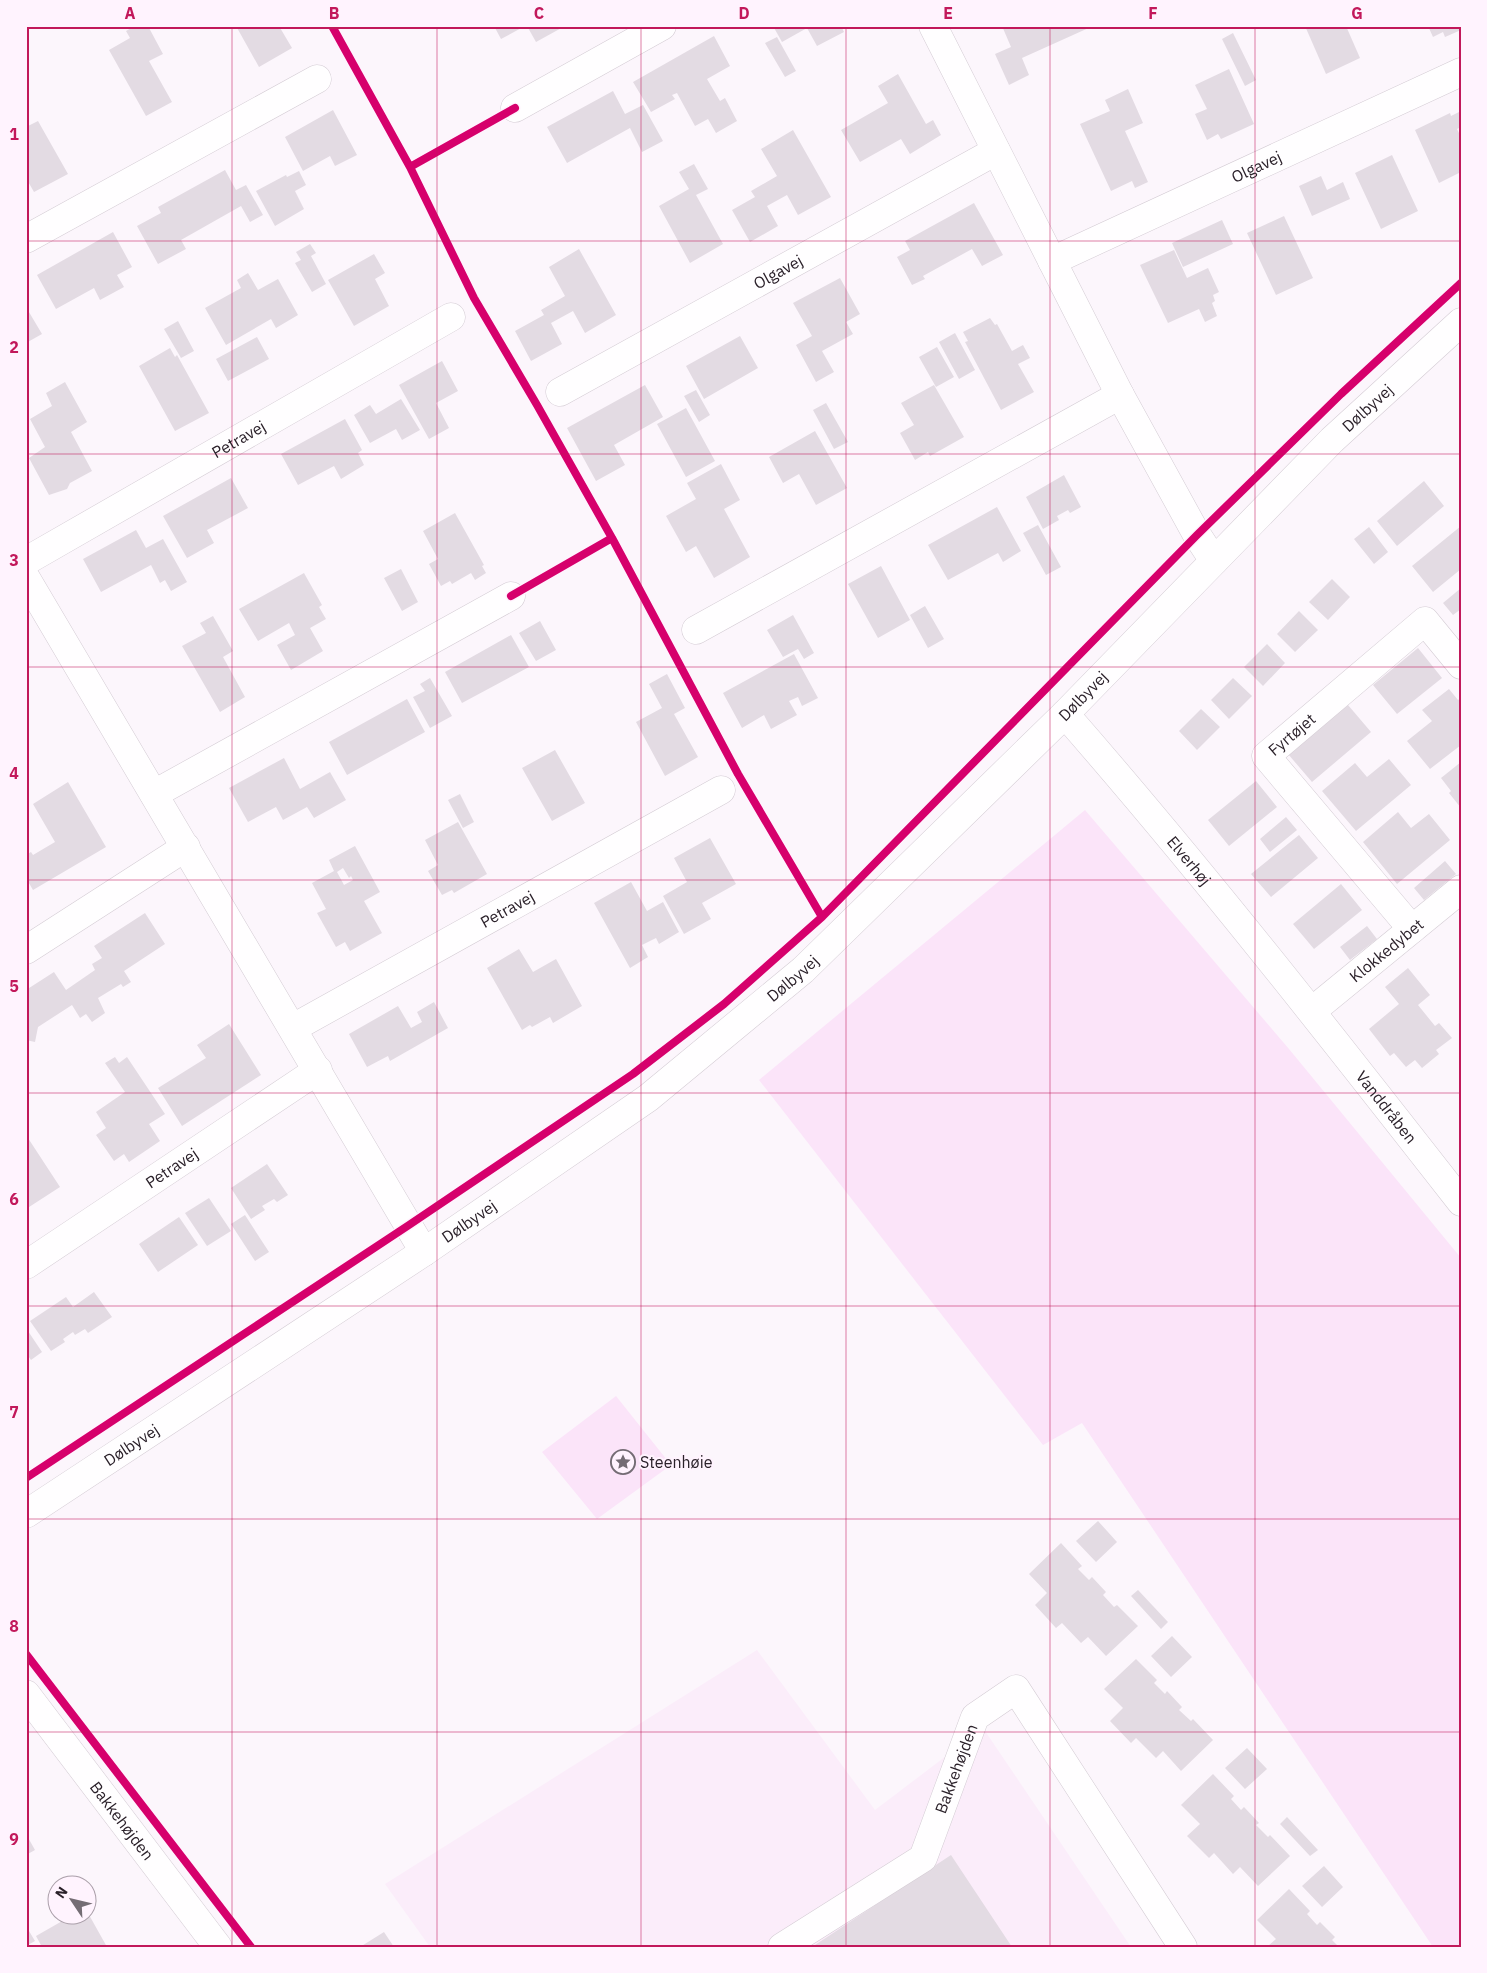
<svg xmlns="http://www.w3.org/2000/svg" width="1487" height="1973" viewBox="0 0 1487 1973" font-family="'IBM Plex Sans',sans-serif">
<rect width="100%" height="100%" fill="#fcf6fc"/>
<path fill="#fbedfa" d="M 757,1650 L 875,1810 L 983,1728 L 1131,1947 L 430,1947 L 385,1884 Z"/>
<path fill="#fbe4f9" d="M 1085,810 L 1289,1049 L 1461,1258 L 1461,1947 L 1433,1947 L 1082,1423 L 1043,1445 L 759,1080 Z
M 616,1396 L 671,1465 L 597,1519 L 542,1452 Z"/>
<path fill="#e3dbe3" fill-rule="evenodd" d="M 135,26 L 148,26 L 163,54 L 149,61 L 172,102 L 146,116 L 109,50 L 130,38 L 126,31 Z
M 236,26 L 279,26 L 292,48 L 259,67 Z
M 494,26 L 525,26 L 501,39 Z
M 527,26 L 565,26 L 536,42 Z
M 773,26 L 841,26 L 844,32 L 817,46 L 807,28 L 782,42 Z
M 1002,26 L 1093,26 L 1022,58 L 1029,75 L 1009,85 L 995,54 L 1011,47 Z
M 1305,26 L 1346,26 L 1360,58 L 1326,74 Z
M 1428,26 L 1461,26 L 1461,30 L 1445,37 L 1443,32 L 1433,37 Z
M 1233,33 L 1256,80 L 1245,86 L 1222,39 Z
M 714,36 L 730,66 L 707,79 L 720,101 L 725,98 L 737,121 L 716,133 L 708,119 L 695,126 L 677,93 L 672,95 L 675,99 L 651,112 L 633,82 Z
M 777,37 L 796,71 L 785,77 L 765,43 Z
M 1229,69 L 1254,124 L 1221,139 L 1218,134 L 1207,140 L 1195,114 L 1207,109 L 1195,85 Z
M 898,74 L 926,124 L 933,120 L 941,135 L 910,154 L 901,139 L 860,162 L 841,130 L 888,103 L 878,86 Z
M 1128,89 L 1143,123 L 1125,131 L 1148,182 L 1135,188 L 1132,181 L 1111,191 L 1080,124 L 1110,111 L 1105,100 Z
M 613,91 L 625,114 L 643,105 L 663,141 L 642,152 L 630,128 L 567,163 L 547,127 Z
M 333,110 L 357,155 L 335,166 L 330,156 L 303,171 L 285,137 Z
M 1461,111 L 1461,127 L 1457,129 L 1461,137 L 1461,172 L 1439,183 L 1415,130 L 1450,113 L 1451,116 Z
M 38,121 L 68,174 L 34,192 L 26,178 L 26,127 Z
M 793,130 L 831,197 L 798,215 L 787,195 L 767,206 L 778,226 L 750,242 L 732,210 L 755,197 L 751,191 L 777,176 L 761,149 Z
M 1392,155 L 1418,211 L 1381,229 L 1355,173 Z
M 694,164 L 708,189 L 696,195 L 723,244 L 690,263 L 659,206 L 689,189 L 679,172 Z
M 225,170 L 236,190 L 246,185 L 263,215 L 250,222 L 241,206 L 181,240 L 186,249 L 158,264 L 137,226 L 161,213 L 158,207 Z
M 299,171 L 306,185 L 295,191 L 304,209 L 275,226 L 256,191 L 286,175 L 287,177 Z
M 1321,176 L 1327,190 L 1343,182 L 1350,199 L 1312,216 L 1299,186 Z
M 974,203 L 1003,255 L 982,266 L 972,249 L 923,276 L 925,279 L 912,285 L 897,257 L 910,250 L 905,241 Z
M 1284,216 L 1313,278 L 1276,295 L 1247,233 Z
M 1222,220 L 1233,244 L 1183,267 L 1172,243 Z
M 113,232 L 132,267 L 117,275 L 124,287 L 100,300 L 94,288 L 56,309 L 37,275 Z
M 310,244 L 316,253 L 311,256 L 326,284 L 312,292 L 295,263 L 301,260 L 296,252 Z
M 579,249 L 616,315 L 585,333 L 573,311 L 551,323 L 562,344 L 531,361 L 515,331 L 544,315 L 541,310 L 565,296 L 549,267 Z
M 1174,250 L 1187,278 L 1208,268 L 1219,292 L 1213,295 L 1215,301 L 1212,303 L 1217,316 L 1205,322 L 1199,309 L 1168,323 L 1140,265 Z
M 374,254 L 385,273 L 375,279 L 389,306 L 354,326 L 328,280 Z
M 248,273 L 258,290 L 278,279 L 298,315 L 276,328 L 271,319 L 226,345 L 205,308 L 241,288 L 237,280 Z
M 840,278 L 860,314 L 846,322 L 853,334 L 822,351 L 834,372 L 816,382 L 796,345 L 812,336 L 793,303 Z
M 26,307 L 42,334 L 26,343 Z
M 990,318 L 995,325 L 997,324 L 1012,351 L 1023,345 L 1030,358 L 1018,364 L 1034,392 L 1001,410 L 965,342 L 968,341 L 963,332 Z
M 178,321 L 194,351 L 181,358 L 164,329 Z
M 955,333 L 975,370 L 959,379 L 939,342 Z
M 740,336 L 758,368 L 704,399 L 686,366 Z
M 257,337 L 269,359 L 228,381 L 216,359 Z
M 937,347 L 954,377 L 936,387 L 919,357 Z
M 170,348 L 175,357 L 177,355 L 209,413 L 175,431 L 139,366 Z
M 442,361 L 458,391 L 436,403 L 449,428 L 429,439 L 399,385 Z
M 65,382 L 87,422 L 71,432 L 92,471 L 70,483 L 67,489 L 49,495 L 29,458 L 45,447 L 30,419 L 52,406 L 46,393 Z
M 645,385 L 663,417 L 614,445 L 625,465 L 596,481 L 567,428 Z
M 934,385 L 964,437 L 930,456 L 928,452 L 915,460 L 900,433 L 914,425 L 901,403 Z
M 696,390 L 710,415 L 699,422 L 684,396 Z
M 401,399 L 420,430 L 402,440 L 396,429 L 370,443 L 354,415 L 370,405 L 376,414 Z
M 826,403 L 848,442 L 834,449 L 813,410 Z
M 686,408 L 715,461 L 686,477 L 657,424 Z
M 345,419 L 362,450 L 358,453 L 364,465 L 341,479 L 334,466 L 298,485 L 281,454 Z
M 815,431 L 847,488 L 816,505 L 799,474 L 783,483 L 769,457 Z
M 721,464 L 740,500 L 724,509 L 750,557 L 714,578 L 696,546 L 686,552 L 666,516 L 696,499 L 687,483 Z
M 1064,475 L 1081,507 L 1070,513 L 1068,510 L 1057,516 L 1059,520 L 1043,529 L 1026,497 Z
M 231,478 L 248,508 L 207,530 L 214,543 L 187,558 L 163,516 Z
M 1424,481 L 1444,506 L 1397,546 L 1377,521 Z
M 997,507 L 1021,551 L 1003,562 L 998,553 L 948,580 L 928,545 Z
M 455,513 L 484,565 L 482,566 L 486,573 L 475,580 L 471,573 L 452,584 L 450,581 L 441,586 L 429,564 L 438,559 L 423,531 Z
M 1038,525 L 1061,567 L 1046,575 L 1023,533 Z
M 1461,526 L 1461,569 L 1433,592 L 1412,566 Z
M 1369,527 L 1388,552 L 1374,564 L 1354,539 Z
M 136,530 L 146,548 L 163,539 L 187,582 L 171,591 L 165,580 L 160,583 L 151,565 L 101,592 L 83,559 Z
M 881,566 L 910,620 L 878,638 L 848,584 Z
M 401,569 L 418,602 L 402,611 L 384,578 Z
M 304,573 L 322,605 L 319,607 L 326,619 L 310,628 L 323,651 L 291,670 L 277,645 L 295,635 L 289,623 L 258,641 L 239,609 Z
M 1332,579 L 1350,597 L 1328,620 L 1309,602 Z
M 1461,588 L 1461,609 L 1453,615 L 1443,603 Z
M 925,606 L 944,639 L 928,648 L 910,615 Z
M 1299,611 L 1318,630 L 1295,652 L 1277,634 Z
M 793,615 L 814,653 L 804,659 L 798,649 L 783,657 L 767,630 Z
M 213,616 L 233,651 L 223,657 L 245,697 L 220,712 L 182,646 L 206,633 L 200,623 Z
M 540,621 L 556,650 L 536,661 L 519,633 Z
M 511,635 L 529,667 L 462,703 L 445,672 Z
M 1267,644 L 1285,663 L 1263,686 L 1244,667 Z
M 1418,648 L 1442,678 L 1397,714 L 1373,685 Z
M 794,654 L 818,698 L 802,706 L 798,697 L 789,701 L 797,715 L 771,729 L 764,715 L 742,728 L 723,693 Z
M 667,674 L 685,708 L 674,714 L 698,757 L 665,776 L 636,722 L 662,708 L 649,684 Z
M 430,678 L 452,716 L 430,728 L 413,697 L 425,691 L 420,684 Z
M 1233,678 L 1252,696 L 1229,719 L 1211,700 Z
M 1449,689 L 1458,700 L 1461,698 L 1461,745 L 1430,769 L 1407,741 L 1432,721 L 1422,710 Z
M 407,699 L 425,732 L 347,775 L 329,742 Z
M 1348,705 L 1371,732 L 1312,782 L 1288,754 Z
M 1201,709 L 1220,727 L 1197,750 L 1179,731 Z
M 555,750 L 585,803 L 552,821 L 522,768 Z
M 284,758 L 300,789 L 330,772 L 346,800 L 314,818 L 307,807 L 283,820 L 276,807 L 248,822 L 229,788 Z
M 1389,759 L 1411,785 L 1356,831 L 1322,791 L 1355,763 L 1367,777 Z
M 1461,762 L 1461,808 L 1449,793 L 1451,791 L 1441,778 Z
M 1256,781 L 1277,807 L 1229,846 L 1208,820 Z
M 68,782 L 106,847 L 33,890 L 26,878 L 26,855 L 31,852 L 33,855 L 55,842 L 33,804 Z
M 460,794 L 474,822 L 463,828 L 448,800 Z
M 1398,812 L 1411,828 L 1429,814 L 1450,840 L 1397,884 L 1363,842 Z
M 1286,817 L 1297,830 L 1270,852 L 1260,839 Z
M 458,822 L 487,874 L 454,893 L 452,890 L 442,895 L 428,871 L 438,865 L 425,840 Z
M 1299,835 L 1318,858 L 1271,897 L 1251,874 Z
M 710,838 L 736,884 L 702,903 L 711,919 L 684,934 L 663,896 L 687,882 L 674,858 Z
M 355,846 L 380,892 L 364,901 L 382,933 L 350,951 L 345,942 L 336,947 L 317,913 L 326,909 L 312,883 L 334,871 L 329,860 ZM 343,868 L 349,878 L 351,876 L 353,880 L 344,885 L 337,872 Z
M 1445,861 L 1456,874 L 1424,900 L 1414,888 Z
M 631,882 L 647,911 L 663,902 L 679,932 L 659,944 L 656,938 L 642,945 L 648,957 L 630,968 L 594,903 Z
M 1341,884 L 1362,910 L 1314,949 L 1293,924 Z
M 145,913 L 165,944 L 124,971 L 131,982 L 123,987 L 121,984 L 98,998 L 105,1013 L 92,1022 L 86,1014 L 80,1018 L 72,1005 L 38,1027 L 35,1042 L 26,1040 L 26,990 L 54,972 L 66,990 L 95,970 L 92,964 L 102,958 L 94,946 Z
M 1367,926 L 1377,939 L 1350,960 L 1340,947 Z
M 519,949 L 533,972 L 556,959 L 582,1006 L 553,1023 L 550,1017 L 532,1027 L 530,1025 L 522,1030 L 487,968 Z
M 1408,968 L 1430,995 L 1418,1005 L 1435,1026 L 1439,1023 L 1452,1038 L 1436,1050 L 1439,1054 L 1422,1068 L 1415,1060 L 1406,1067 L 1394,1053 L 1390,1056 L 1369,1029 L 1399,1004 L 1385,987 Z
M 434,1002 L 448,1028 L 390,1061 L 388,1056 L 367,1067 L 349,1034 L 398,1006 L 411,1028 L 422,1022 L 417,1012 Z
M 229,1024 L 261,1075 L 182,1126 L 158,1088 L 206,1058 L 197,1045 Z
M 115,1057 L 119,1063 L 127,1057 L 165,1114 L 149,1124 L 160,1141 L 129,1162 L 124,1154 L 114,1161 L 96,1135 L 106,1128 L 96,1112 L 125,1092 L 105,1063 Z
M 26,1135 L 60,1187 L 26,1209 Z
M 267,1164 L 288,1195 L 277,1202 L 274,1199 L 262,1206 L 265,1210 L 251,1219 L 231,1188 Z
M 209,1198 L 231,1231 L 207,1246 L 185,1213 Z
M 245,1215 L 269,1252 L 255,1261 L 231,1224 Z
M 179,1217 L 198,1245 L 158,1272 L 139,1244 Z
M 94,1292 L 112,1317 L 88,1333 L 85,1329 L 75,1335 L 73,1332 L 63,1339 L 65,1342 L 51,1351 L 30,1321 L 66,1297 L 73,1307 Z
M 26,1328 L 42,1352 L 31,1360 L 26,1353 Z
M 1098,1521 L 1117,1542 L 1096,1562 L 1076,1541 Z
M 1061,1543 L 1082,1566 L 1078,1569 L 1089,1580 L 1092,1577 L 1106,1592 L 1103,1595 L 1114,1607 L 1117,1605 L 1138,1626 L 1106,1656 L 1088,1637 L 1081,1643 L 1062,1623 L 1056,1628 L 1035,1605 L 1047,1593 L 1029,1574 Z
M 1138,1590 L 1168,1622 L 1161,1629 L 1131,1596 Z
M 1172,1636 L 1192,1657 L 1171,1677 L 1151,1656 Z
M 1136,1659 L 1157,1680 L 1154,1683 L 1165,1694 L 1167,1691 L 1182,1707 L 1179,1710 L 1191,1721 L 1193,1719 L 1213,1740 L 1181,1771 L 1163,1751 L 1156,1758 L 1136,1738 L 1131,1743 L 1110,1721 L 1123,1708 L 1104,1689 Z
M 1247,1748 L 1267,1769 L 1245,1789 L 1225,1768 Z
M 1213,1774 L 1234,1796 L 1231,1799 L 1241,1810 L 1244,1807 L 1259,1823 L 1256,1825 L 1268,1837 L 1270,1835 L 1290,1856 L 1258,1886 L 1240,1867 L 1233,1874 L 1214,1853 L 1209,1858 L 1187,1836 L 1200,1824 L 1181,1805 Z
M 1287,1817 L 1318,1850 L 1310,1856 L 1280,1824 Z
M 26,1834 L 35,1850 L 26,1855 Z
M 951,1855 L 1012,1947 L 812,1947 Z
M 1324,1866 L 1343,1887 L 1322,1907 L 1302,1886 Z
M 1289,1889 L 1310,1911 L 1307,1914 L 1317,1925 L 1320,1922 L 1335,1937 L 1332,1940 L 1339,1947 L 1267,1947 L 1276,1939 L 1257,1920 Z
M 88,1913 L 107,1947 L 42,1947 L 36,1936 L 71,1916 L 88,1916 Z
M 26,1926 L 35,1941 L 26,1946 Z
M 384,1932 L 394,1947 L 360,1947 Z"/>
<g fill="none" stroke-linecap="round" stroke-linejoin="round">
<defs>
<g id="minor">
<path d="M 933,26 L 1120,395 L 1197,535 L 1214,561"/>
<path d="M 515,108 L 662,26"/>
<path d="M 26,239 L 317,79"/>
<path id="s1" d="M 1052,261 L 1461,72"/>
<path id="s2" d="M 560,392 L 996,151"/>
<path id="s3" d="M 26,561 L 451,317"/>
<path d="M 26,578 L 424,1252"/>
<path d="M 696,630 L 1120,395"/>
<path id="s4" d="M 1065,714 C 1203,872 1332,1037 1461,1202"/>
<path d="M 154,794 L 511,596"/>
<path id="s5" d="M 1412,929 L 1266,756 L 1425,621 L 1461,665"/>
<path d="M 26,950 L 186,847"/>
<path id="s6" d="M 1312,1011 L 1461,889"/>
<path id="s7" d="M 293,1028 L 721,790"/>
<path id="s8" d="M 26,1265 L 318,1070"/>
<path id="s9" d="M 782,1947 L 923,1858 L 975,1717 L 1016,1689 L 1183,1947"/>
</g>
<g id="tertiary">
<path id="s10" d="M 26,1514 L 424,1252 L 648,1098 L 803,970 L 1065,714 L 1332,440 L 1461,322"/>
<path id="s11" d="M 26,1694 L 218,1947"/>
</g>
</defs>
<use href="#minor" stroke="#d4ccd4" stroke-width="29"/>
<use href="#tertiary" stroke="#d4ccd4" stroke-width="29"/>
<use href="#minor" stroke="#fffeff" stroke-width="28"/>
<use href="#tertiary" stroke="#fffeff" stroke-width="28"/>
<defs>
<path id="cycleway" d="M 332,26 L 410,167 L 474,298 L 537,405 L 612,538 L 738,774 L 822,917
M 410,167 L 515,108
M 511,596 L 612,538
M 26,1478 L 409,1225 L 633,1074 L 724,1004 L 822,917 L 1197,535 L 1341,394 L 1461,283
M 26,1654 L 251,1947"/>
</defs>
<use href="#cycleway" stroke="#fff3fe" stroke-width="11"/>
<use href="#cycleway" stroke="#d6006c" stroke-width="8"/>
</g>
<path fill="none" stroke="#c2185b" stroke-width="1" stroke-opacity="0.55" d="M 232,26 L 232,1947M 437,26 L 437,1947M 641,26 L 641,1947M 846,26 L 846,1947M 1050,26 L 1050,1947M 1255,26 L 1255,1947M 26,241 L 1461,241M 26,454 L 1461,454M 26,667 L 1461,667M 26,880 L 1461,880M 26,1093 L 1461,1093M 26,1306 L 1461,1306M 26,1519 L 1461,1519M 26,1732 L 1461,1732"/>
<defs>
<symbol id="sight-ring" viewBox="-11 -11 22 22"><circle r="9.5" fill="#fff3fe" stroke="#746c74" stroke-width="1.5"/><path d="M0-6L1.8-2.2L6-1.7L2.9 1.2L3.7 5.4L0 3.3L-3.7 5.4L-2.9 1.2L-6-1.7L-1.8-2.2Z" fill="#746c74"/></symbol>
</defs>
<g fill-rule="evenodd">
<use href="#sight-ring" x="609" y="1448" width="28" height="28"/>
</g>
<g text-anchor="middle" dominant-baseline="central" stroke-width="4" stroke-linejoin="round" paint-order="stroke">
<g font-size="16" fill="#2b212a" stroke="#fff3fe">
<text stroke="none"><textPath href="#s1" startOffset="225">Olgavej</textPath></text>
<text stroke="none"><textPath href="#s2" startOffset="249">Olgavej</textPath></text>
<text stroke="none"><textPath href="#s10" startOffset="1746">Dølbyvej</textPath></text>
<text stroke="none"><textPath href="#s3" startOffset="245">Petravej</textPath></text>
<text stroke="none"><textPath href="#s10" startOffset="1341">Dølbyvej</textPath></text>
<text stroke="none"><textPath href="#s5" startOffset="260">Fyrtøjet</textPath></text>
<text stroke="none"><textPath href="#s4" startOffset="192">Elverhøj</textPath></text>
<text stroke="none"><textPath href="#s7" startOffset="245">Petravej</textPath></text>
<text stroke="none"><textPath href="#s6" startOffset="96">Klokkedybet</textPath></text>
<text stroke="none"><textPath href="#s10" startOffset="936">Dølbyvej</textPath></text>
<text stroke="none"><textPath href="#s4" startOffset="508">Vanddråben</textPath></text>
<text stroke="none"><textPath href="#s8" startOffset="175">Petravej</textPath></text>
<text stroke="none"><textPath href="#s10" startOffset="531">Dølbyvej</textPath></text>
<text stroke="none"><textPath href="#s10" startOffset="126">Dølbyvej</textPath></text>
<text stroke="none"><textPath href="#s9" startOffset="262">Bakkehøjden</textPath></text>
<text stroke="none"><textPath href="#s11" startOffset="159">Bakkehøjden</textPath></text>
</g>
<g font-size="16" fill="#2b212a" stroke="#fff3fe" text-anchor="start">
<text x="640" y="1462">Steenhøie</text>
</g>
</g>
<rect width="1487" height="1973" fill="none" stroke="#fff3fe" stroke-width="55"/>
<g transform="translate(72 1900) rotate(305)"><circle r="24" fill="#fff3fe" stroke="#aa9fa9"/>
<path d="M0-4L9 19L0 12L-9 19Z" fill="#746c74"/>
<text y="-8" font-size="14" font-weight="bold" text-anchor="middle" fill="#2b212a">N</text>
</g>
<rect x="28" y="28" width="1432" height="1918" fill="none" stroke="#c2185b" stroke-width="2"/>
<g font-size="16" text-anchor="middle" font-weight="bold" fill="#c2185b">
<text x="130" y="19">A</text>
<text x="334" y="19">B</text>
<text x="539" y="19">C</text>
<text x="744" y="19">D</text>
<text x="948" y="19">E</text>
<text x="1153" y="19">F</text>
<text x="1357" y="19">G</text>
<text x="14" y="140">1</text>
<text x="14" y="353">2</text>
<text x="14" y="566">3</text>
<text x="14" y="779">4</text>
<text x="14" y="992">5</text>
<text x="14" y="1205">6</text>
<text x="14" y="1418">7</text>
<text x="14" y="1632">8</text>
<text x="14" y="1845">9</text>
</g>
</svg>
